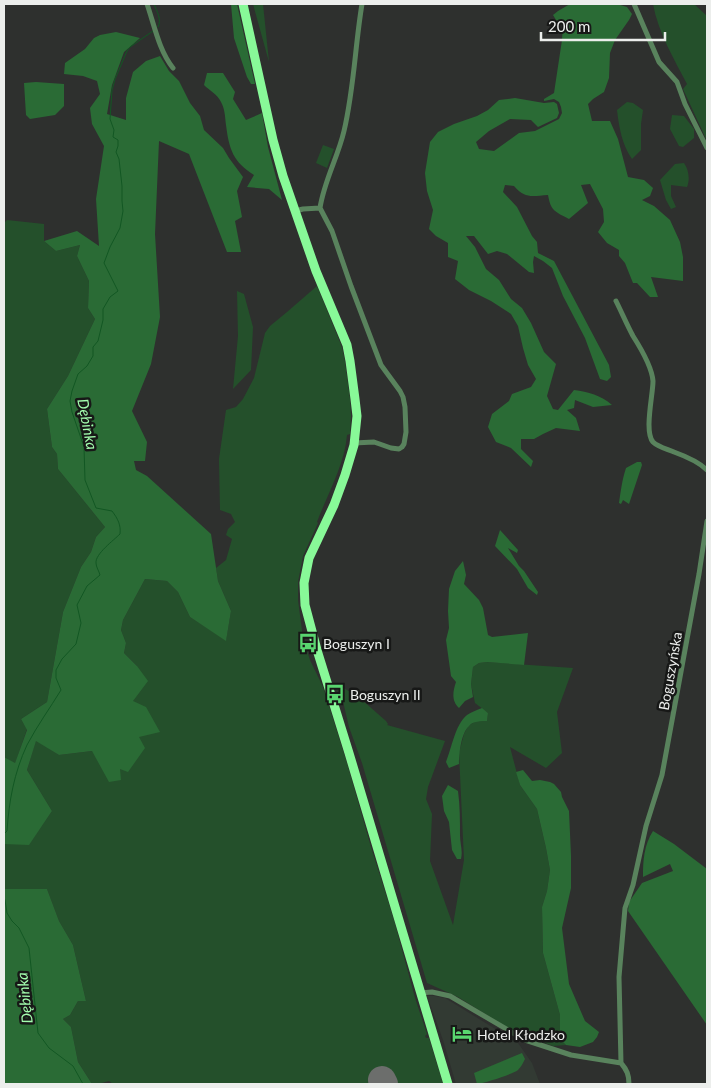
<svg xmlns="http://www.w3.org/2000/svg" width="711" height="1088" viewBox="0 0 711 1088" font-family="Lato,sans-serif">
<rect width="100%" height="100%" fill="#2e302e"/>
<path fill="#323a33" d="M 427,996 L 434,996 L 445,998 L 518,1043 L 532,1063 L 540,1084 L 456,1084 L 443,1040 Z"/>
<path fill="#24502b" d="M 253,4 L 263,4 L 269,62 Z
M 653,4 L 694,4 L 707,16 L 707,141 L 683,89 L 687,84 C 674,59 658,32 653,4 Z
M 627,102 L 633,103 L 643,110 L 641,124 L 641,150 L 632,159 C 622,145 619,127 617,110 Z
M 672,115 L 684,116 L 694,129 L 694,138 L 683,147 L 679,146 L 670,129 Z
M 323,145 L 334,149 L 327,168 L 316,163 Z
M 684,163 C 689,170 690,180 687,187 L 671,185 L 671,196 L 676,207 L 671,209 L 666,200 L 660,180 L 675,164 Z
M 7,220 L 44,224 L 44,241 L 56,251 L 80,245 L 77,256 L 89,281 L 88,308 L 95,319 L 68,376 L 47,409 L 52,447 L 57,454 L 58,469 L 105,527 L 96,537 L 91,552 L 81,567 L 63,612 L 47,702 L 21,719 L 27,729 L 15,764 L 4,757 L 4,223 Z
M 317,286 L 342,347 L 345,362 L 350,399 L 351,416 L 350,434 L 347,435 C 345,464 327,495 317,522 L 318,523 L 303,556 L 298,582 L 298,600 L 303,638 L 310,660 L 323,687 L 347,763 L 371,847 L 394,920 L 415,998 L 427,1034 L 425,1036 L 426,1038 L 429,1038 L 443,1084 L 113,1084 L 109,1081 L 98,1084 L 92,1084 L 78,1062 L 71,1027 L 63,1019 L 70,1015 L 78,1001 L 86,1001 L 73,945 L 59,921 L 47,889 L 4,889 L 4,844 L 29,844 L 52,811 L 27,770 L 36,740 L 59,755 L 92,751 L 120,769 L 138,737 L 133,701 L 137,666 L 124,653 L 126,643 L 121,630 L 123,620 L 145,579 L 167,581 L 178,592 L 190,617 L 226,640 L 231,611 L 218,581 L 216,568 L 226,560 L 232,539 L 226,535 L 228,529 L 235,522 L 231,514 L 220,510 L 219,459 L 226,410 L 236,407 L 243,399 L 254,378 L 265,333 L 270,326 L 287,312 Z
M 237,291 L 244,294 L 253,327 L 251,370 L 233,389 L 238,336 Z
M 487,662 L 573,668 L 557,712 L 562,753 L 546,768 L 510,747 L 520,785 L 537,809 L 546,848 L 550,870 L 547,891 L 542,907 L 543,953 L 560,1015 L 560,1039 L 566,1045 L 553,1046 L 511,1030 L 458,997 L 427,983 L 362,763 L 349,727 L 341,693 L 336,689 L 335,684 C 355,692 370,707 386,721 L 388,724 L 387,725 L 445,741 L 428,787 L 426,799 L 432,814 L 430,861 L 453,925 L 464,860 L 459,753 L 464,734 L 468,726 L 476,721 L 487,721 L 488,713 L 475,703 L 471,684 L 473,667 L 479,663 Z"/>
<path fill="#2a6b35" d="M 231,4 L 237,4 L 255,84 L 251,84 L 247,77 L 234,38 Z
M 570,4 L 617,4 L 627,7 L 632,14 L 629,20 L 615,40 L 610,53 L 609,78 L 604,92 L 593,99 L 588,104 L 592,121 L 610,121 L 618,139 L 628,177 L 644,180 L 653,188 L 650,196 L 642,200 L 654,206 L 670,220 L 680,242 L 683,257 L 683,281 L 651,277 L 658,297 L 650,297 L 637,283 L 633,283 L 625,263 L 619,256 L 619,250 L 607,243 L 598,232 L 604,222 L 603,209 L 590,184 L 581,185 L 588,203 L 569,219 C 554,211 551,211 548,195 C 532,196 525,199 514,186 L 505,185 L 503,192 L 517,207 L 532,236 L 537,242 L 538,253 L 554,261 L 609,365 L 611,377 L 607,381 L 600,379 L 585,338 L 563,296 L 552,268 L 543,261 L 534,256 L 533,262 L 534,273 L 529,272 L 507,254 L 497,251 L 488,254 L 474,236 L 466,236 L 475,247 L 486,269 L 499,280 L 511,299 L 522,308 L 531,323 L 544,352 L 556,364 L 547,396 L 553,409 L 558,410 L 574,390 C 588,392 601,395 612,405 L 593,407 L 575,400 L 574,408 L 567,410 L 576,418 L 580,431 L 556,428 L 543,434 L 534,439 L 521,439 L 521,449 L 533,461 L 531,467 L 511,448 L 496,442 L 488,427 L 492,414 L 509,401 L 512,394 L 531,387 L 536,379 L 528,365 L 523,348 L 518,326 L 511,314 L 491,301 L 469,290 L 455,279 L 458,261 L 448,257 L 448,243 L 436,236 L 429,229 L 433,210 L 427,191 L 425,173 L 430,142 L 438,132 L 454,124 L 477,116 L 488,110 L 499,100 L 515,98 L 544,103 L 554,102 L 557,104 L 559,113 L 557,118 L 538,127 L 531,120 L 510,119 L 489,131 L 476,142 L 479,149 L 494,151 L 519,133 L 535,131 L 559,119 L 562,113 L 561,107 L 559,102 L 554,99 L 544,101 L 544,99 L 554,93 L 562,40 L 563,24 L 556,20 L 553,15 L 558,11 Z
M 116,32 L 140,38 L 124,52 L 112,85 L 107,114 L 126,120 L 126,98 L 133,72 L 146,61 L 160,56 L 169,71 L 179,81 L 190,103 L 200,116 L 204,130 L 223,148 L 229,158 L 243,177 L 237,191 L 242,217 L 235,221 L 241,252 L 227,252 L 189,154 L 159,141 L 155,234 L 160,317 L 151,364 L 132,411 L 147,442 L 145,461 L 134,461 L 136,470 L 147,476 L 211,534 L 218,581 L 231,611 L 226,641 L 190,617 L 178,592 L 167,581 L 145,579 L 123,620 L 121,630 L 126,643 L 124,653 L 137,666 L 148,681 L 133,701 L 146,707 L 160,732 L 139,737 L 145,748 L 128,772 L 120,769 L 121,780 L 109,782 L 92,751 L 59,755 L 36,741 L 27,770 L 52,811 L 29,845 L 4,844 L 4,757 L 15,763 L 27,730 L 21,719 L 47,702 L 63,612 L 81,567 L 91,552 L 96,537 L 105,527 L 58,469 L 57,454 L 52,447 L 47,409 L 68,376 L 95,319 L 88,308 L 89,281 L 77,256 L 80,245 L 56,251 L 44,241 L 77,231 L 99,246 L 96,199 L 104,146 L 92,124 L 90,108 L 100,94 L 97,81 L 83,76 L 64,74 L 65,63 L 85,49 L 94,38 L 100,35 Z
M 207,73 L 223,73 L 235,92 L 233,99 L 246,120 L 262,113 L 268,147 L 282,200 L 269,189 L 247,187 L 254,175 C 233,162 229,149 226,125 C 225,117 225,109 221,102 C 218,95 209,90 204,85 Z
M 36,82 L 64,84 L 64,106 L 55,115 L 30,119 L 26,115 L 24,83 Z
M 637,462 L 641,462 L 642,465 L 629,504 L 623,500 L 621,504 L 619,503 C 621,490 622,480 626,468 Z
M 500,530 L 518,550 L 517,553 L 508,548 L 519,566 L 524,571 L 538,592 L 537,595 L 528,588 L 517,569 L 495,546 Z
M 463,561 L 466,575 L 464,584 L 479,600 L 483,608 L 488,635 L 492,637 L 528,633 L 524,665 L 487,662 L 479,663 L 473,667 L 471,684 L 473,697 L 465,701 L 459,708 C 451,701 453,691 456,682 L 451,676 L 446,640 L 449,628 L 448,611 L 449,589 L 455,571 Z
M 482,708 L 488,713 L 487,721 C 481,721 473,721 469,726 C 461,733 459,754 459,764 L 449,768 L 446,762 C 452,747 455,725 467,715 C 471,712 477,710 482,708 Z
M 523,770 L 532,781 L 540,780 L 550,782 L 554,784 L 561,792 L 562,797 L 569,811 L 571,856 L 571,888 L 562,928 L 569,984 L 585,1021 L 599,1032 L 597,1037 L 593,1042 L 580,1047 L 566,1045 L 560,1039 L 560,1015 L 543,953 L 542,907 L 547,891 L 550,870 L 546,848 L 537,809 L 520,785 L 516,772 Z
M 448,785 L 458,791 C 460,806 460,820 460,835 C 460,844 463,850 461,859 L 457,859 L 452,850 L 449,822 L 444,811 L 442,796 Z
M 653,831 L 674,844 L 707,869 L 707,1025 L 628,911 L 629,902 L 642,883 L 673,871 L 670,864 L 643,877 C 643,860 644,845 653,831 Z
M 4,889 L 47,889 L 59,921 L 73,945 L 86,1001 L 78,1001 L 70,1015 L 63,1019 L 71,1027 L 78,1062 L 92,1084 L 4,1084 Z
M 522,1053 L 525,1059 C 523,1063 521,1067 518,1070 C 511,1075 485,1083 477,1084 L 474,1073 Z"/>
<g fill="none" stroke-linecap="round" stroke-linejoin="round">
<path stroke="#125723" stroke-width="1" d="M 154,4 C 157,12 162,19 158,27
M 4,834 L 7,831 C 9,801 14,773 27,745 C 37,726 50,708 61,690 L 56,678 L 56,670 L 62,659 L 76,644 L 81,623 L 77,605 L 87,586 L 100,575 C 99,571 96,567 96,563 C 95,554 114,540 120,534 C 121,525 118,519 112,511 L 96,508 L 85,480 L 84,447 L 72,412 L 70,401 L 72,391 L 78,374 L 87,366 L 93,356 L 93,347 L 98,341 L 103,320 L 103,309 L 110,297 L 118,291 L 104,263 L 110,247 L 120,228 L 123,211 L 122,201 L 122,186 L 119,159 L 116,152 L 118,146 L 118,140 L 113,137 L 114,130 L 110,119 L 112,90 L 115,79 L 127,51 L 130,47 L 153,31
M 4,898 L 5,900 L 7,913 L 12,921 L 19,928 L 29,948 L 38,1033 L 49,1048 L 73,1066 L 83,1084"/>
<path stroke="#6c6e6c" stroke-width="28" d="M 382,1080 L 384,1084"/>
<path stroke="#59835d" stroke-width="5" d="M 147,4 C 154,24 159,51 173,68
M 634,4 L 659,62 L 677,82 L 685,104 L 707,148
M 320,208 C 324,181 338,157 344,131 C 354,89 355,46 362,4
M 295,211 L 303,209 L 320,208 L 332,231 L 351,286 L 381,365 L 400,391 L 403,397 L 405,407 L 406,432 L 404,444 L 402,447 L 399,449 L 391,448 L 374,442 L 354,443
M 616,301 C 622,313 627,325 633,336 C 640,347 652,368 653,381 C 653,395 644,432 653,442 C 658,447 667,449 674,452 C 685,456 698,461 707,470
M 420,993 L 432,992 L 450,996 L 525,1040 L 571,1055 L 621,1063
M 629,1084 C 629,1075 627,1070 621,1063 L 619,977 L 625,908 L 633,885 L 646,826 L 662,775 L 699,574 L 707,521"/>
<path stroke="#88f998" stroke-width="9" d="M 243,4 L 273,140 L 283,176 L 316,271 L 347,345 L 350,361 L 355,399 L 357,416 L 354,445 L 345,475 L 334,505 L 309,558 L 304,583 L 305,605 L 317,650 L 349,753 L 448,1084"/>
</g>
<defs>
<symbol id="bus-bare" viewBox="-9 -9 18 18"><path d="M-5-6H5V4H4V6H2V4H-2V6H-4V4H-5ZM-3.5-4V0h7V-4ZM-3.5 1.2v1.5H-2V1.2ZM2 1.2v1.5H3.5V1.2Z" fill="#59d56f" stroke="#171817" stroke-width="2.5" paint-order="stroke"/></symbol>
<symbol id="hotel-bare" viewBox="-9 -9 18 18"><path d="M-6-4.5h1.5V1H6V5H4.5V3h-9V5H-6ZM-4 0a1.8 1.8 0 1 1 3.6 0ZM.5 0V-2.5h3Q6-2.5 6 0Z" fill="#59d56f" stroke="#171817" stroke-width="2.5" paint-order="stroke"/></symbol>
</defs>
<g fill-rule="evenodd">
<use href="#bus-bare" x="294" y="629" width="28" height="28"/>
<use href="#bus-bare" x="321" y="680" width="28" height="28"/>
<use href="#hotel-bare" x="448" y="1020" width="28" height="28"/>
</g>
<g text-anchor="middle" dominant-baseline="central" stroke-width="5" stroke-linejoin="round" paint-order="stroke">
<g font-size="14" fill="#eceeec" stroke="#171817" text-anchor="start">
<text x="323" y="643">Boguszyn I</text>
<text x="350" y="694">Boguszyn II</text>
<text x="477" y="1034">Hotel Kłodzko</text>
</g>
<g font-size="14" fill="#eceeec" stroke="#171817">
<text transform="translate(670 671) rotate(-80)">Boguszyńska</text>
</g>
<g font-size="15" font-style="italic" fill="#a4feaf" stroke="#171817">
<text transform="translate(88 424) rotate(79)">Dębinka</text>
<text transform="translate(24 998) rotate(-96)">Dębinka</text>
</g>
</g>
<rect width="711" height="1088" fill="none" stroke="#eceeec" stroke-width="10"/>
<path d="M541 32v8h124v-8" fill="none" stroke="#eceeec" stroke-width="2.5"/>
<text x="548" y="32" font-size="15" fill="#eceeec" stroke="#171817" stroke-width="4" paint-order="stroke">200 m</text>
</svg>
